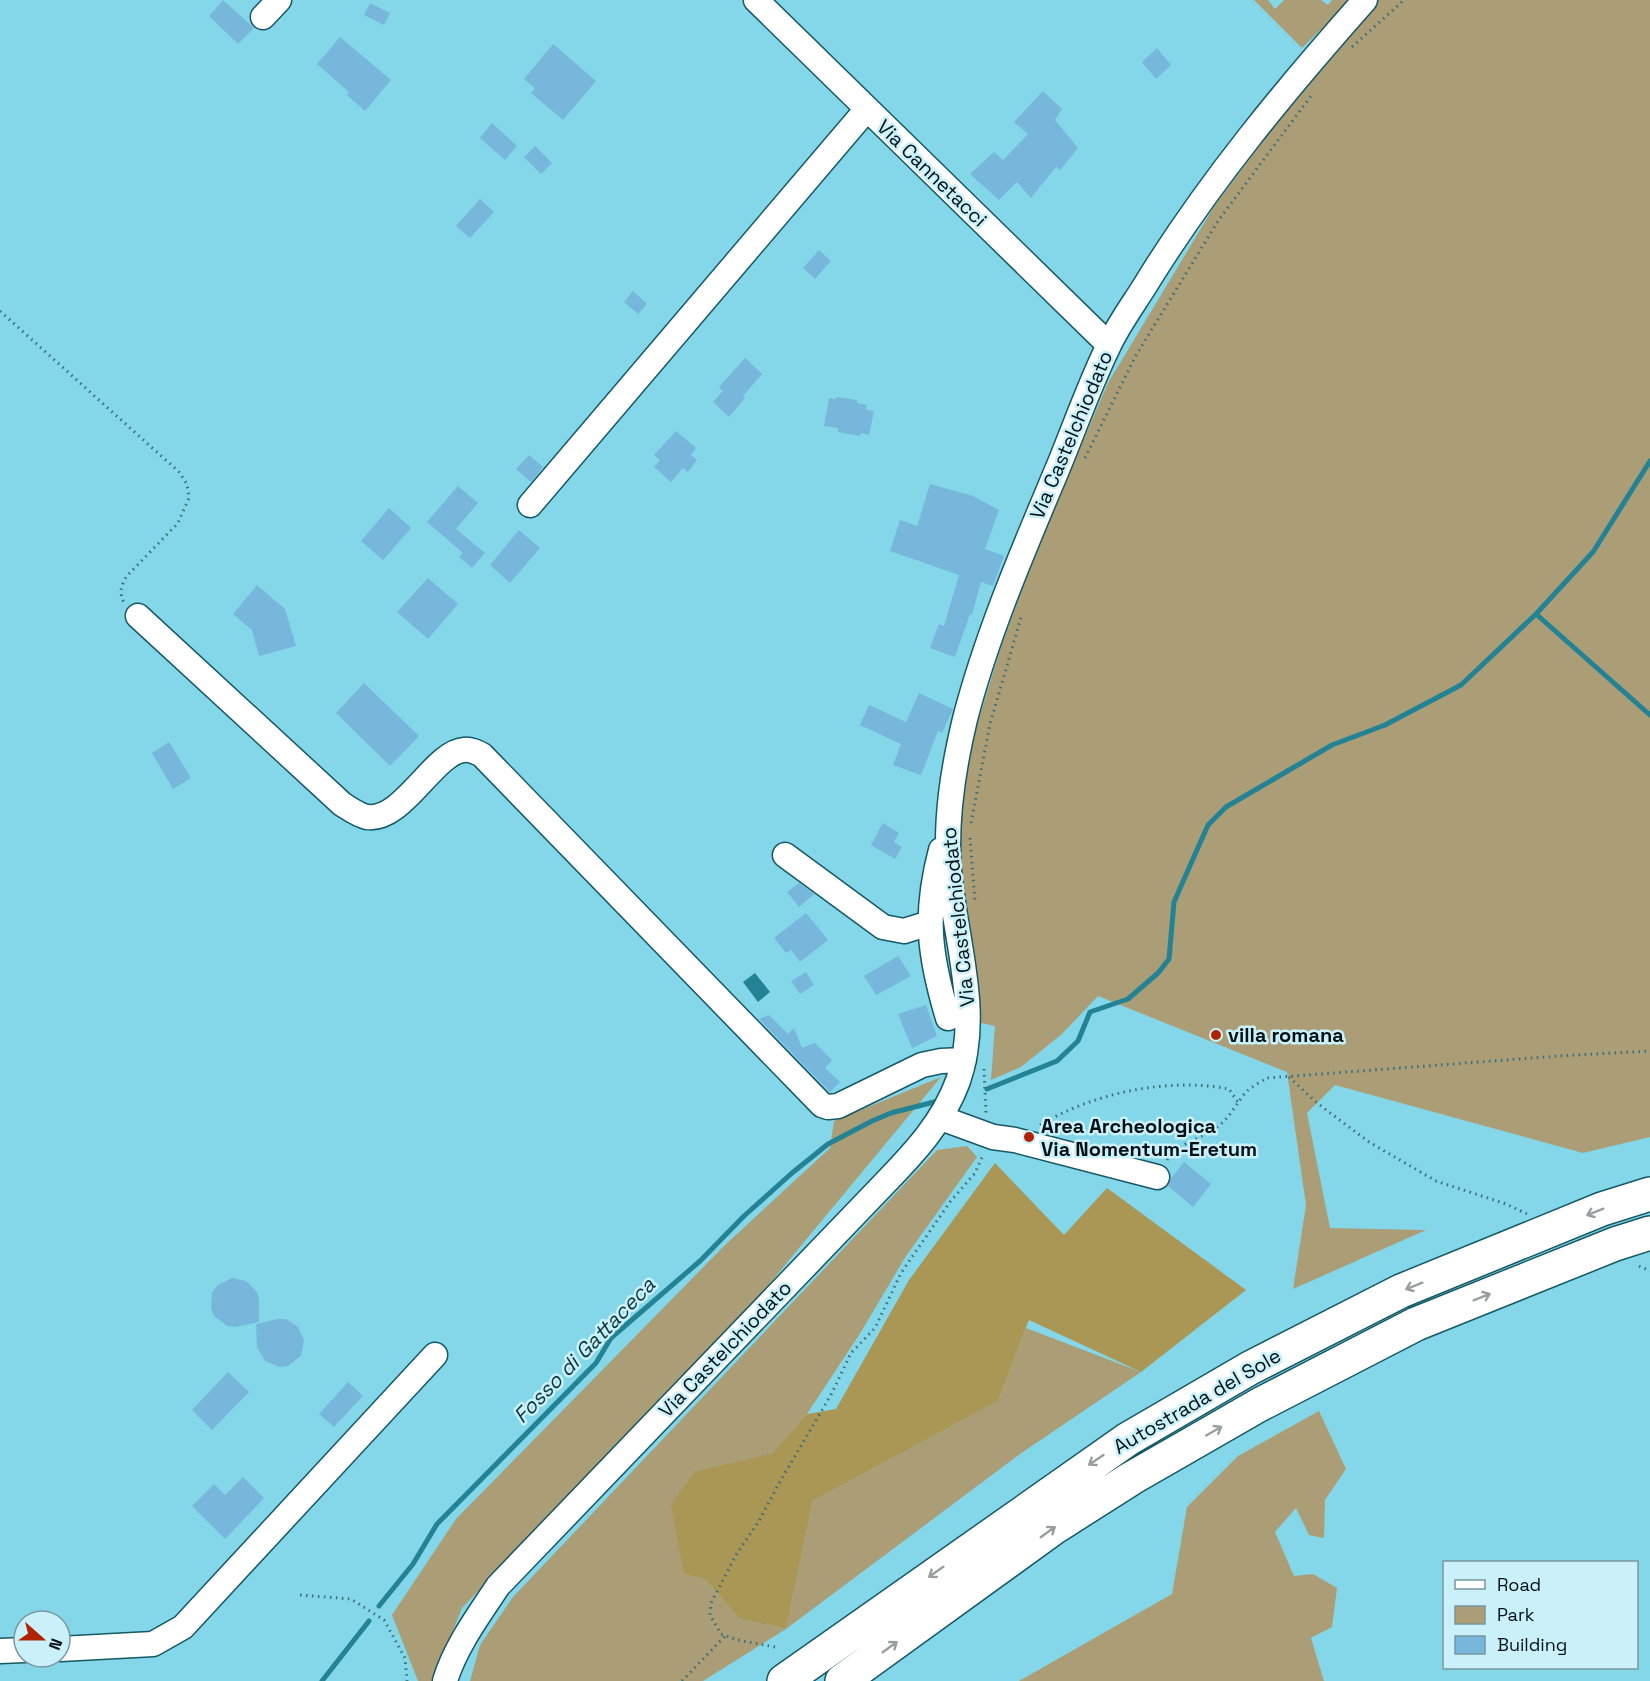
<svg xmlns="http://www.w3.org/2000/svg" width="1650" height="1681" viewBox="0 0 1650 1681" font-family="'Space Grotesk',sans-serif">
<rect width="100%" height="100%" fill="#84d7e9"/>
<path fill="#ab9e76" d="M 1254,0 L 1268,0 L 1275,9 L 1284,0 L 1321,0 L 1328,5 L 1332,0 L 1351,0 L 1302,48 Z
M 1378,0 L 1650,0 L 1650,1137 L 1583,1153 L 1335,1085 L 1307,1113 L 1330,1228 L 1426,1230 L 1293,1289 L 1306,1205 L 1287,1072 L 1098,996 L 1062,1034 L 1021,1067 L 991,1080 L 995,1026 L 981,1023 L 958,865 L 959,831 L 967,757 L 1001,647 L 1036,551 L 1108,383 L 1215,205 L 1277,122 Z
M 941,1077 L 751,1306 L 462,1608 L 433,1681 L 418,1681 L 392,1615 L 456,1519 L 725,1245 L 830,1148 L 834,1121 Z
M 967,1146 L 977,1157 L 906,1256 L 861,1332 L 807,1414 L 772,1453 L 695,1471 L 684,1574 L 706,1580 L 740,1619 L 786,1629 L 813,1501 L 998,1401 L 1026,1328 L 1141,1372 L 1020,1454 L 786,1629 L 703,1681 L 470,1681 L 480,1645 L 513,1597 L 937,1150 Z
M 1319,1411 L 1346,1469 L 1325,1500 L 1324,1538 L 1309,1535 L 1296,1508 L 1275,1532 L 1294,1576 L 1313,1574 L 1337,1588 L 1332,1627 L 1311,1638 L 1324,1681 L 1019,1681 L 1172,1594 L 1187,1507 L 1238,1456 Z"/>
<path fill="#aa9655" d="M 995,1163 L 1064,1235 L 1107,1188 L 1246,1290 L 1141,1372 L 1029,1320 L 998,1401 L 813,1501 L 786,1629 L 740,1619 L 706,1580 L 684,1574 L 671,1505 L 695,1471 L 772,1453 L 807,1414 L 836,1409 L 909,1280 Z"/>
<path fill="#238394" d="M 755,973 L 770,992 L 758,1002 L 743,982 Z"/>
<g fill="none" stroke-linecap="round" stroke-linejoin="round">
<path stroke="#238394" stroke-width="5" d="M 1536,614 L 1650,715
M 987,1089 L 1057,1061 L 1078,1041 L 1090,1012 L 1128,999 L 1158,973 L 1169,959 L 1174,902 L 1208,825 L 1226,807 L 1332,745 L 1385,725 L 1461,685 L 1536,614 L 1593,552 L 1650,461
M 379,1606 L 413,1564 L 437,1524 L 596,1363 L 611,1338 L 700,1261 L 744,1216 L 792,1173 L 828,1144 L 872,1121 L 891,1113 L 938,1101
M 322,1681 L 369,1621"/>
</g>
<path fill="#76b7db" d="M 223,0 L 254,28 L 238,44 L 209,16 Z
M 370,3 L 390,13 L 384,25 L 364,15 Z
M 340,37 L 391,80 L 365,111 L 347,95 L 349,92 L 317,64 Z
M 553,44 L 596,81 L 563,120 L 531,93 L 535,88 L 524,79 Z
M 1157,48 L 1171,65 L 1156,79 L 1142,62 Z
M 1043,91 L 1062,109 L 1055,120 L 1078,148 L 1060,170 L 1056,167 L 1031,198 L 1017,182 L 999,200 L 970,174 L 994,152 L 1003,160 L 1028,134 L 1014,122 Z
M 492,123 L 517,146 L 505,160 L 480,138 Z
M 535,146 L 552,163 L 541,174 L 524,157 Z
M 480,199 L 494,212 L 470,238 L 456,226 Z
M 819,250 L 831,261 L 815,279 L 803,268 Z
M 633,291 L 647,304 L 638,314 L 624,302 Z
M 745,358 L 762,374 L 743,396 L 745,398 L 729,417 L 713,402 L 723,391 L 719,387 Z
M 837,397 L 857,400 L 857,403 L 867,405 L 866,410 L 874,411 L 869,435 L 861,433 L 860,436 L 838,432 L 838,428 L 824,426 L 829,398 L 836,399 Z
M 676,431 L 696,448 L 691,455 L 697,460 L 688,472 L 683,468 L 671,482 L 654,467 L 660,460 L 654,455 Z
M 529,455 L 543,467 L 531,482 L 516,469 Z
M 930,484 L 973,496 L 999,510 L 985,549 L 1004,556 L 993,586 L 981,582 L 972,615 L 970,614 L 955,657 L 930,648 L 939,624 L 944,626 L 959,575 L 890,551 L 900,520 L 917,526 Z
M 458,486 L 478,503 L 456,529 L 485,553 L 472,568 L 459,557 L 463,553 L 427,522 Z
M 389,508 L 411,528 L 383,560 L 361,541 Z
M 519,530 L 540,548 L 510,583 L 490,565 Z
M 428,578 L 458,604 L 428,639 L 397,612 Z
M 257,585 L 285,609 L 296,646 L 259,656 L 252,630 L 233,614 Z
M 364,683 L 419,736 L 390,766 L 336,713 Z
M 919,693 L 953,709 L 942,733 L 938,731 L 921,775 L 893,765 L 901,744 L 860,725 L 869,705 L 906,722 Z
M 169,742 L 191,778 L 173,789 L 152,753 Z
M 883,823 L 899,833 L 894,842 L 902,847 L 895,859 L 871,845 Z
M 799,883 L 814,894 L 799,907 L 787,892 Z
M 806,913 L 828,940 L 800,962 L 791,950 L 786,953 L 774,938 Z
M 898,956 L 911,976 L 876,995 L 864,976 Z
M 806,972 L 814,985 L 800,994 L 791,981 Z
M 926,1005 L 937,1036 L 912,1048 L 898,1014 Z
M 769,1015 L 788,1034 L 794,1028 L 802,1048 L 815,1043 L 832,1060 L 825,1068 L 840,1082 L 830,1092 L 759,1019 Z
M 1184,1162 L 1211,1184 L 1193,1207 L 1168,1186 L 1171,1178 Z
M 232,1278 L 246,1281 L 257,1292 L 259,1299 L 259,1322 L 236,1327 L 227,1326 L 214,1316 L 211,1308 L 212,1292 L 218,1285 Z
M 278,1319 L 286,1319 L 298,1327 L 304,1340 L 301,1356 L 288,1366 L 280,1367 L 265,1361 L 257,1347 L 256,1324 Z
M 228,1372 L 249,1392 L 212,1430 L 192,1410 Z
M 348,1382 L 363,1396 L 334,1427 L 319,1414 Z
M 243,1477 L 264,1498 L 225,1539 L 192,1506 L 214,1484 L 225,1495 Z"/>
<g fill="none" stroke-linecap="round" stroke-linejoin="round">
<defs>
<path id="minor" d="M 756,0 L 1109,345
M 263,17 L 279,0
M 530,505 L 867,109
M 138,616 L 342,804 C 350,809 358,815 367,817 C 403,822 434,752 464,750 C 470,749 476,752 482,755 L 822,1105 L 828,1107 L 838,1106 L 922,1065 L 941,1061 L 964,1060
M 941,850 C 924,914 929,955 948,1018
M 785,855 L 883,927 L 904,931 L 930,923
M 941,1118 L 993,1137 L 1015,1140 L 1157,1177
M 60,1649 L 153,1644 L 183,1627 L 435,1355
M 0,1651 L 24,1650
M 445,1681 C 455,1647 479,1615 498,1586 L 885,1183 C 915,1152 943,1122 958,1081 C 982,1013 955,940 949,871 C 945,819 953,769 965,719 C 987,634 1023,551 1057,470 C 1074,429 1089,386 1108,347 C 1118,325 1133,305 1146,284 C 1208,183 1286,89 1365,0"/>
<path id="highway" d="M 784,1681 L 1128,1439 L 1250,1368 L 1401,1291 L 1602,1209 L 1650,1194
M 842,1681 L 1055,1527 L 1132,1478 L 1259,1405 L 1416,1324 L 1615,1244 L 1650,1233"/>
</defs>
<use href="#minor" stroke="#155965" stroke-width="27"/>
<use href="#highway" stroke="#155965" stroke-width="36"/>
<path stroke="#3e6d78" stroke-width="3" stroke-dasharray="1.5 4.5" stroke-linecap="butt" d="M 1352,47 L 1404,0
M 0,311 L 179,472 L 187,484 L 189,498 L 178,523 L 126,577 C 121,586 119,593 124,603
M 1085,458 L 1135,357 L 1218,221 L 1311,96
M 971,823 L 990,724 L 1022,614
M 970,838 L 975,901
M 984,1069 L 986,1113
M 1289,1077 L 1317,1103 L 1369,1142 L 1436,1181 L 1506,1204 L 1527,1214
M 1040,1125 C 1093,1093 1169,1077 1229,1089 L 1239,1104
M 1167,1160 C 1177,1143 1202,1139 1217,1127 C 1230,1118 1237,1102 1247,1091 C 1252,1086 1261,1082 1267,1078 L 1559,1056 L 1650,1051
M 1639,1266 L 1650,1271
M 300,1595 L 351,1599 L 384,1620 L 405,1658 L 407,1681
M 775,1647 L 738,1640 L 721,1634 L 710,1615 L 711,1603 L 736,1555 L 759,1521 L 778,1485 L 832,1393 L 851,1353 L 875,1328 L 901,1273 L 950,1202 L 975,1173 L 983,1155
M 682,1681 L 726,1635"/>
<use href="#minor" stroke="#fff" stroke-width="24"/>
<use href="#highway" stroke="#fff" stroke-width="33"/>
</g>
<defs><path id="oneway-shaft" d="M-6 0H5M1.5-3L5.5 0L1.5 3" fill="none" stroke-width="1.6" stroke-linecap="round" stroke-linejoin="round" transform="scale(1.5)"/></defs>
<g stroke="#999fa1">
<use href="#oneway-shaft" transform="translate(1595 1212) rotate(158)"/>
<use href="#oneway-shaft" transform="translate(1414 1286) rotate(158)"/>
<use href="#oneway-shaft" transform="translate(1482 1297) rotate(-22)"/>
<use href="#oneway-shaft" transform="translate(1214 1431) rotate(-30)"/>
<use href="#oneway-shaft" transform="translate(1096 1460) rotate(146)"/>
<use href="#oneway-shaft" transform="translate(1048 1532) rotate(-36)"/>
<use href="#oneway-shaft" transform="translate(936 1572) rotate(145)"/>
<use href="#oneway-shaft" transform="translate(890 1647) rotate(-36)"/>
</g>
<g fill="#b02302" stroke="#caf1fa" stroke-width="2">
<circle cx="1216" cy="1035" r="6"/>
<circle cx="1029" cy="1137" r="6"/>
</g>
<g text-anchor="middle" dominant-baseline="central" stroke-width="5" stroke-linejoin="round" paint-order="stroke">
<g font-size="20" fill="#001015" stroke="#caf1fa">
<text transform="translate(932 173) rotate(44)">Via Cannetacci</text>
<text transform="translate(1071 435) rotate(-67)">Via Castelchiodato</text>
<text transform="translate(958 917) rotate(-96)">Via Castelchiodato</text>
<text transform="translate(725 1349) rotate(-46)">Via Castelchiodato</text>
<text transform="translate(1197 1401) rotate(-30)">Autostrada del Sole</text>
</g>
<g font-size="20" font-weight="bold" fill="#001015" stroke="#caf1fa" text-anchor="start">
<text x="1228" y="1035">villa romana</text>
<text x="1041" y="1126">Area Archeologica<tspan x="1041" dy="23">Via Nomentum-Eretum</tspan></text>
</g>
<g font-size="21" font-style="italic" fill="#09353d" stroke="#caf1fa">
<text transform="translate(584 1350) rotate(-46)">Fosso di Gattaceca</text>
</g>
</g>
<rect x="1443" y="1561" width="195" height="108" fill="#caf1fa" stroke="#79979e" stroke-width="1.5"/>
<rect x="1455" y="1580" width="30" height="9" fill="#ffffff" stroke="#79979e" stroke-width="1.5"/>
<text x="1497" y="1591" font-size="18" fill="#001015">Road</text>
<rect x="1455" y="1606" width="30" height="18" fill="#ab9e76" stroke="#79979e" stroke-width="1.5"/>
<text x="1497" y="1621" font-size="18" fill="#001015">Park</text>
<rect x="1455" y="1636" width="30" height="18" fill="#76b7db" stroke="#79979e" stroke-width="1.5"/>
<text x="1497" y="1651" font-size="18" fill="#001015">Building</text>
<g transform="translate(42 1639) rotate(111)"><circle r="28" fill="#caf1fa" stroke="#79979e" stroke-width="1.5"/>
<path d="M0-4.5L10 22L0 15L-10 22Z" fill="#b02302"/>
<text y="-9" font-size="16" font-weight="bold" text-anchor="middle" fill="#001015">N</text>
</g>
</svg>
